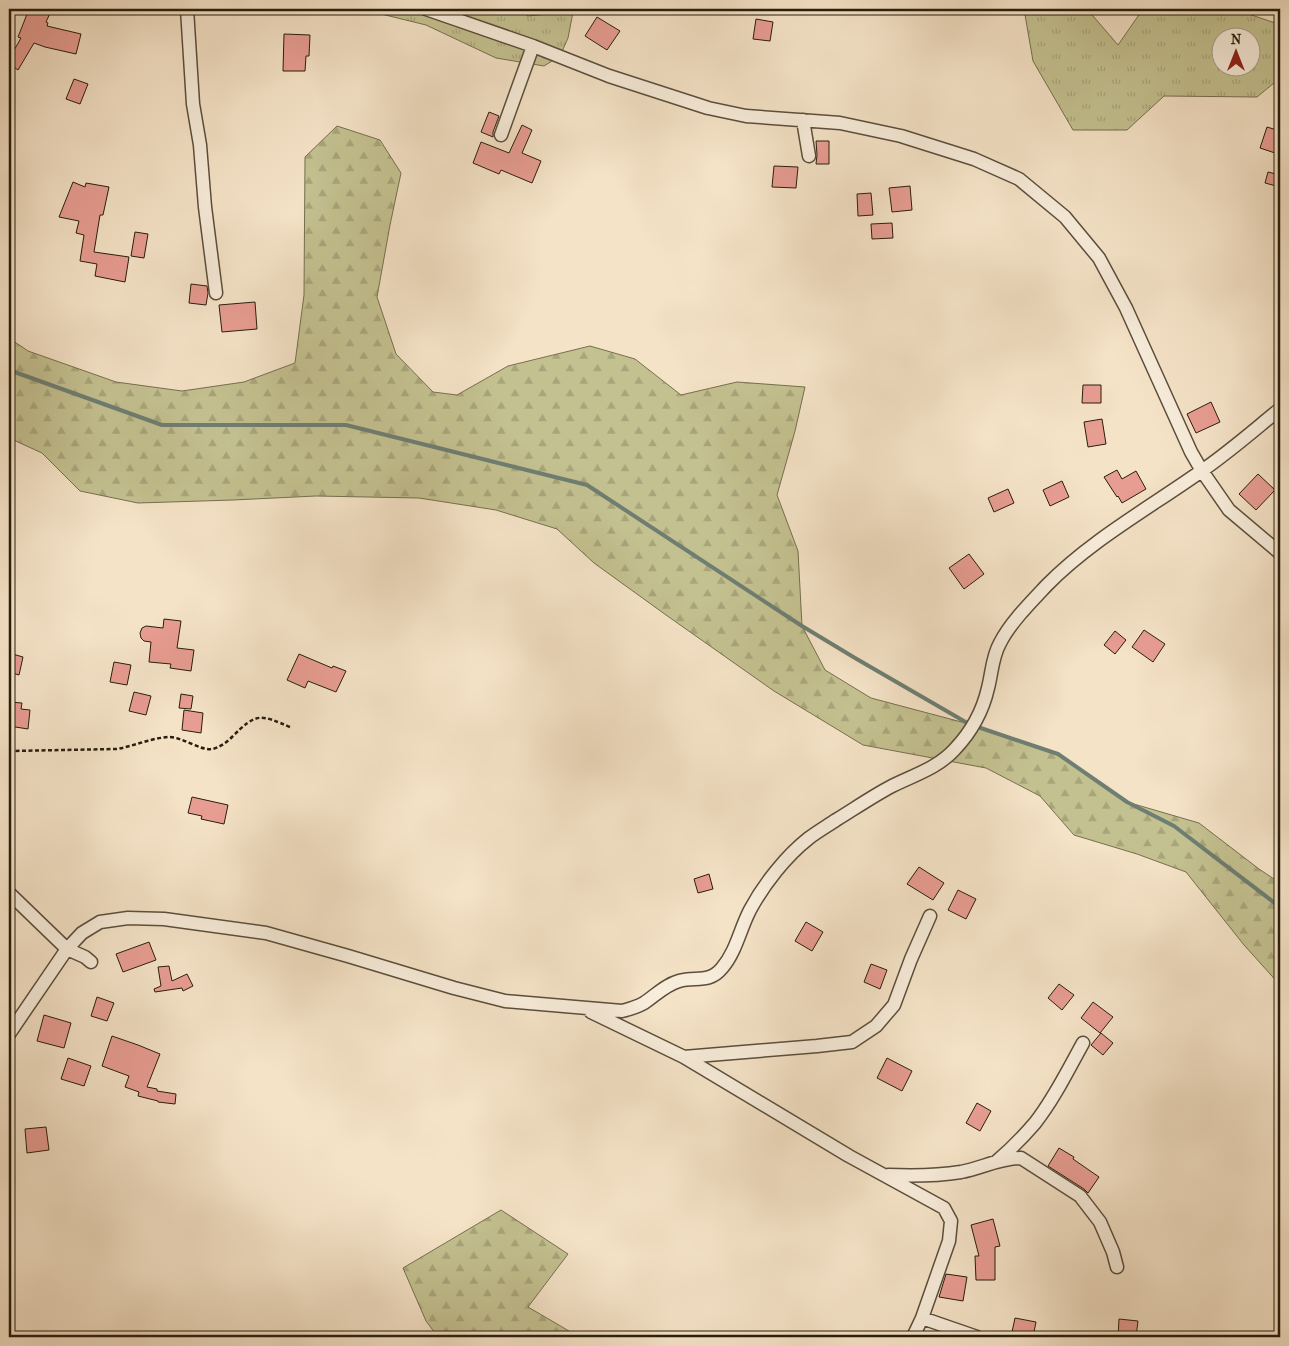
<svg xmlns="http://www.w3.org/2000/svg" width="1289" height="1346" viewBox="0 0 1289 1346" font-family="'IM FELL French Canon',serif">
<defs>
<pattern id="grass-tufts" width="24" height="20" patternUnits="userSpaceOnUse" patternTransform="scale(1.25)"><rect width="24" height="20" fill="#c4c190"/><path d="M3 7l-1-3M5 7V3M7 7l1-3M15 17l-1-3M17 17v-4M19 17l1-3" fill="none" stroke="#a8a57b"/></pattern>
<pattern id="forest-firs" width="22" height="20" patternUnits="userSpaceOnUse" patternTransform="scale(1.25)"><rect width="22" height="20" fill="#c4c190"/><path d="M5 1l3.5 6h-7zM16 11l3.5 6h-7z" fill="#a8a57b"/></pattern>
</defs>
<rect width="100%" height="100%" fill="#f5e3c7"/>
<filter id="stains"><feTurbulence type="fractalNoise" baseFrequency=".004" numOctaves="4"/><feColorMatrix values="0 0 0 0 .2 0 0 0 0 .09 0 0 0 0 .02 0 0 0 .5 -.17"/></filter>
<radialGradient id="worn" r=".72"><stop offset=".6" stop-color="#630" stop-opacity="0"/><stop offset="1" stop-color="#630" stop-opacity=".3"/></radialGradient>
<path fill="url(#grass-tufts)" stroke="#766f4e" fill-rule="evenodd" d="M 368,9 L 530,9 L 527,16 L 573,12 L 568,38 L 560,56 L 544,66 L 496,58 L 426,25 L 369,11 Z
M 1024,9 L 1087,9 L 1118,45 L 1143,9 L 1234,9 L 1278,24 L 1280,28 L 1280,78 L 1257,97 L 1164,96 L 1127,130 L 1073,130 L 1033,61 ZM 1222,38 L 1252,38 L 1252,68 L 1222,68 Z"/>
<path fill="url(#forest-firs)" stroke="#766f4e" d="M 337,126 L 380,140 L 401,173 L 390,225 L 377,297 L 396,354 L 433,392 L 457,395 L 508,366 L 590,346 L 635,359 L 681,395 L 737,382 L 805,387 L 795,431 L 777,495 L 798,551 L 802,626 L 825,670 L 871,698 L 969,724 L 1058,754 L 1127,802 L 1199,823 L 1259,869 L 1280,883 L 1280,985 L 1244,945 L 1186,872 L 1137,854 L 1074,835 L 1040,796 L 986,768 L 863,745 L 774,691 L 666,615 L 594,563 L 557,529 L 496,510 L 419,498 L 316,496 L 233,500 L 138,503 L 80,491 L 42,453 L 9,438 L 9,338 L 28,351 L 116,382 L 182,391 L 244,382 L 295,363 L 304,295 L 305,157 Z
M 501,1210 L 568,1254 L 528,1307 L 569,1331 L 574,1337 L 438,1337 L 426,1321 L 403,1268 Z"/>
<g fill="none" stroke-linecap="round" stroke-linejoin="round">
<path stroke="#6e7e72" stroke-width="4" d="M 9,370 L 162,425 L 346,425 L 587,485 L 802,626 L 855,658 L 969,724 L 1058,754 L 1127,802 L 1174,826 L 1280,907"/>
</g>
<path fill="#e89d92" stroke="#281d0d" d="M 29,9 L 52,9 L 46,22 L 48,23 L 47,26 L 81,34 L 76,54 L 45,47 L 34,43 L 18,70 L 9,64 L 9,59 L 21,38 L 18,37 Z
M 597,17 L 620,31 L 607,50 L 585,36 Z
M 756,19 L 773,22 L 770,41 L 753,39 Z
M 284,34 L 310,35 L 309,56 L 306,56 L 305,71 L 283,71 Z
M 74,79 L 88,84 L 80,104 L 66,99 Z
M 489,112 L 499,116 L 493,132 L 493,137 L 481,132 Z
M 522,125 L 532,130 L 522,153 L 541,161 L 532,183 L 501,170 L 499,174 L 473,163 L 481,142 L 509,153 Z
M 1267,127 L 1280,131 L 1280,147 L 1278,154 L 1260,148 Z
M 816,141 L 829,141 L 829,164 L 816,164 L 817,155 Z
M 774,166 L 798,167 L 796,188 L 772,187 Z
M 1268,172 L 1280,175 L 1280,187 L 1265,183 Z
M 73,182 L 85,187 L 86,183 L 109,187 L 103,215 L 100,215 L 94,252 L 129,257 L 125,282 L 95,276 L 97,264 L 80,261 L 84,235 L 76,233 L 79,221 L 59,217 Z
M 910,186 L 912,210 L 892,212 L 889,188 Z
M 871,193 L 873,215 L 858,216 L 857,194 Z
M 892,223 L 893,238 L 872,239 L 871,224 Z
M 135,232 L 148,234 L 144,258 L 131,256 Z
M 191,284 L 207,286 L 208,293 L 206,305 L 189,303 Z
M 255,302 L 257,329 L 222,332 L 219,305 Z
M 1083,385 L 1101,385 L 1101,403 L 1082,403 Z
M 1211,402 L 1220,422 L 1196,433 L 1187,414 Z
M 1102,419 L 1106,444 L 1088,447 L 1084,422 Z
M 1117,470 L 1122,479 L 1136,471 L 1146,489 L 1122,503 L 1118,496 L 1117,497 L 1104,477 Z
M 1258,474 L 1275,490 L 1256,510 L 1239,494 Z
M 1062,481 L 1069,497 L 1050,506 L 1043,490 Z
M 1008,489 L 1014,503 L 994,512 L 988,498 Z
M 969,554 L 984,574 L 964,589 L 949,568 Z
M 164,619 L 181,621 L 177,648 L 194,650 L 191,671 L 170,668 L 171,664 L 149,662 L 151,642 L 144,641 L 141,638 L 140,633 L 142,628 L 146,626 L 163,628 Z
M 1144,630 L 1165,644 L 1153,662 L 1132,647 Z
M 1115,631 L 1126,640 L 1115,654 L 1104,645 Z
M 9,653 L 23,657 L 19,675 L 9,672 Z
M 299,654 L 332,668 L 333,666 L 346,671 L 336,692 L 308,681 L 305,688 L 287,680 Z
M 114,662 L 131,665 L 127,685 L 110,682 Z
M 134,692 L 151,696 L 146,715 L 129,711 Z
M 181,694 L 193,696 L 191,709 L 179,708 Z
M 9,702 L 22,703 L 21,709 L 30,710 L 28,729 L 9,726 Z
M 184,710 L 203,713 L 201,733 L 182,730 Z
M 192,797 L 228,805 L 224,824 L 201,819 L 202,816 L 188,813 Z
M 919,867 L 944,883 L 933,900 L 907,884 Z
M 709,874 L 713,889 L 698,893 L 694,879 Z
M 958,890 L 976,899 L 966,919 L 948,910 Z
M 806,922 L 823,932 L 812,951 L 795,941 Z
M 149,942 L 156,960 L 123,972 L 116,954 Z
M 871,964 L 887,970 L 880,989 L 864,982 Z
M 169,966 L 172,981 L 187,974 L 193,986 L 183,991 L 182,988 L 155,992 L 154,989 L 161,986 L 158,967 Z
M 1059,984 L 1074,995 L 1062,1010 L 1048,998 Z
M 97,997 L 114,1003 L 107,1021 L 91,1016 Z
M 1093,1002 L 1113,1017 L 1100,1033 L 1081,1018 Z
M 44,1015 L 71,1023 L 64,1048 L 37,1041 Z
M 1101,1033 L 1113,1043 L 1103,1055 L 1091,1045 Z
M 112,1036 L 138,1045 L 160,1054 L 147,1087 L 157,1089 L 157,1091 L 176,1094 L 175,1104 L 158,1102 L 158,1101 L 138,1096 L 139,1092 L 125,1087 L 129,1076 L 102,1066 Z
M 68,1058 L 91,1066 L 84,1086 L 61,1079 Z
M 887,1058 L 912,1071 L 902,1091 L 877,1078 Z
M 977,1103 L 991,1111 L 980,1131 L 966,1123 Z
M 46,1127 L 49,1150 L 27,1153 L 25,1129 Z
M 1059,1148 L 1074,1157 L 1073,1159 L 1099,1177 L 1088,1193 L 1084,1189 L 1048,1166 Z
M 993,1219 L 1000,1246 L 995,1247 L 995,1280 L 976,1280 L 975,1256 L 979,1256 L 971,1225 Z
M 946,1274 L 967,1277 L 963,1301 L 939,1297 Z
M 1015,1318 L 1036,1322 L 1033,1337 L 1012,1332 Z
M 1119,1319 L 1138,1321 L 1136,1337 L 1118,1337 Z"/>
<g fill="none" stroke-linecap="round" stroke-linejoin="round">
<defs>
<path id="street" d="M 187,9 L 193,104 L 200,145 L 205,207 L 216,293
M 426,9 L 533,46 L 609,76 L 708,108 L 746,116 L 840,123 L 901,136 L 974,159 L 1019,179 L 1065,217 L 1099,258 L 1126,308 L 1191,452 L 1202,471 L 1229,510 L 1280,553
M 803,120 L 809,156
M 501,135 L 533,46
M 9,893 L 67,949 L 85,957 L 91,962
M 591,1012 L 684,1057 L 849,1156 L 944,1208 L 951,1221 L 949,1241 L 922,1318 L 913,1337
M 9,1034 L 67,949 L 82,933 L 100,922 L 128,918 L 164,919 L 266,933 L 348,956 L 454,988 L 505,1001 L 622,1011 C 630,1009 637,1007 644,1003 C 656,995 665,985 679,981 C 695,976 709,984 722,968 C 736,952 740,929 750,910 C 764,884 786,856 809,838 C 817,832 827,826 836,820 C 854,809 873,796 892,786 C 914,775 938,768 955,749 C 971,732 983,710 988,688 C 992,673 992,657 1000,643 C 1010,623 1031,602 1047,585 C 1090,541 1149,508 1200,472 C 1228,453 1254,430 1280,409
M 684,1057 L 817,1046 L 852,1042 L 876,1026 L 894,1005 L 911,959 L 930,916
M 996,1162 C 1010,1150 1023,1137 1035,1123 C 1054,1099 1068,1070 1083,1043
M 888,1175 C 912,1176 936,1176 961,1172 C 982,1168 1000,1158 1021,1158 L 1080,1196 L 1100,1222 L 1113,1252 L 1117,1267
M 922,1318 L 977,1337"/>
</defs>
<use href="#street" stroke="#5b4e3c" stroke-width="15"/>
<path stroke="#281d0d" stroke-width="2.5" stroke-dasharray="4 2.5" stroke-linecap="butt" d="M 9,751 L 117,749 C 134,746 151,738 169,737 C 182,737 201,751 212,749 C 219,748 227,742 232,737 C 257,712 260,714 292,728"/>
<use href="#street" stroke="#f8eddb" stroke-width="12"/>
</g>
<rect width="1289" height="1346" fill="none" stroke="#f5e3c7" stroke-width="30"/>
<rect x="10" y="10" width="1269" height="1326" fill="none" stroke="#281d0d" stroke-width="2.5"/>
<rect x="15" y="15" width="1259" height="1316" fill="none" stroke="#281d0d"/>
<g transform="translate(1236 52)"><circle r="24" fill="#f8eddb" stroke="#a59a89"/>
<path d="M0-4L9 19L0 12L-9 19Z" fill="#8f2418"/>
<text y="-8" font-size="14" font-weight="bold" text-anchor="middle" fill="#281d0d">N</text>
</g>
<rect width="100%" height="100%" filter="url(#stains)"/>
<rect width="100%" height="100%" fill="url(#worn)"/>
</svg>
